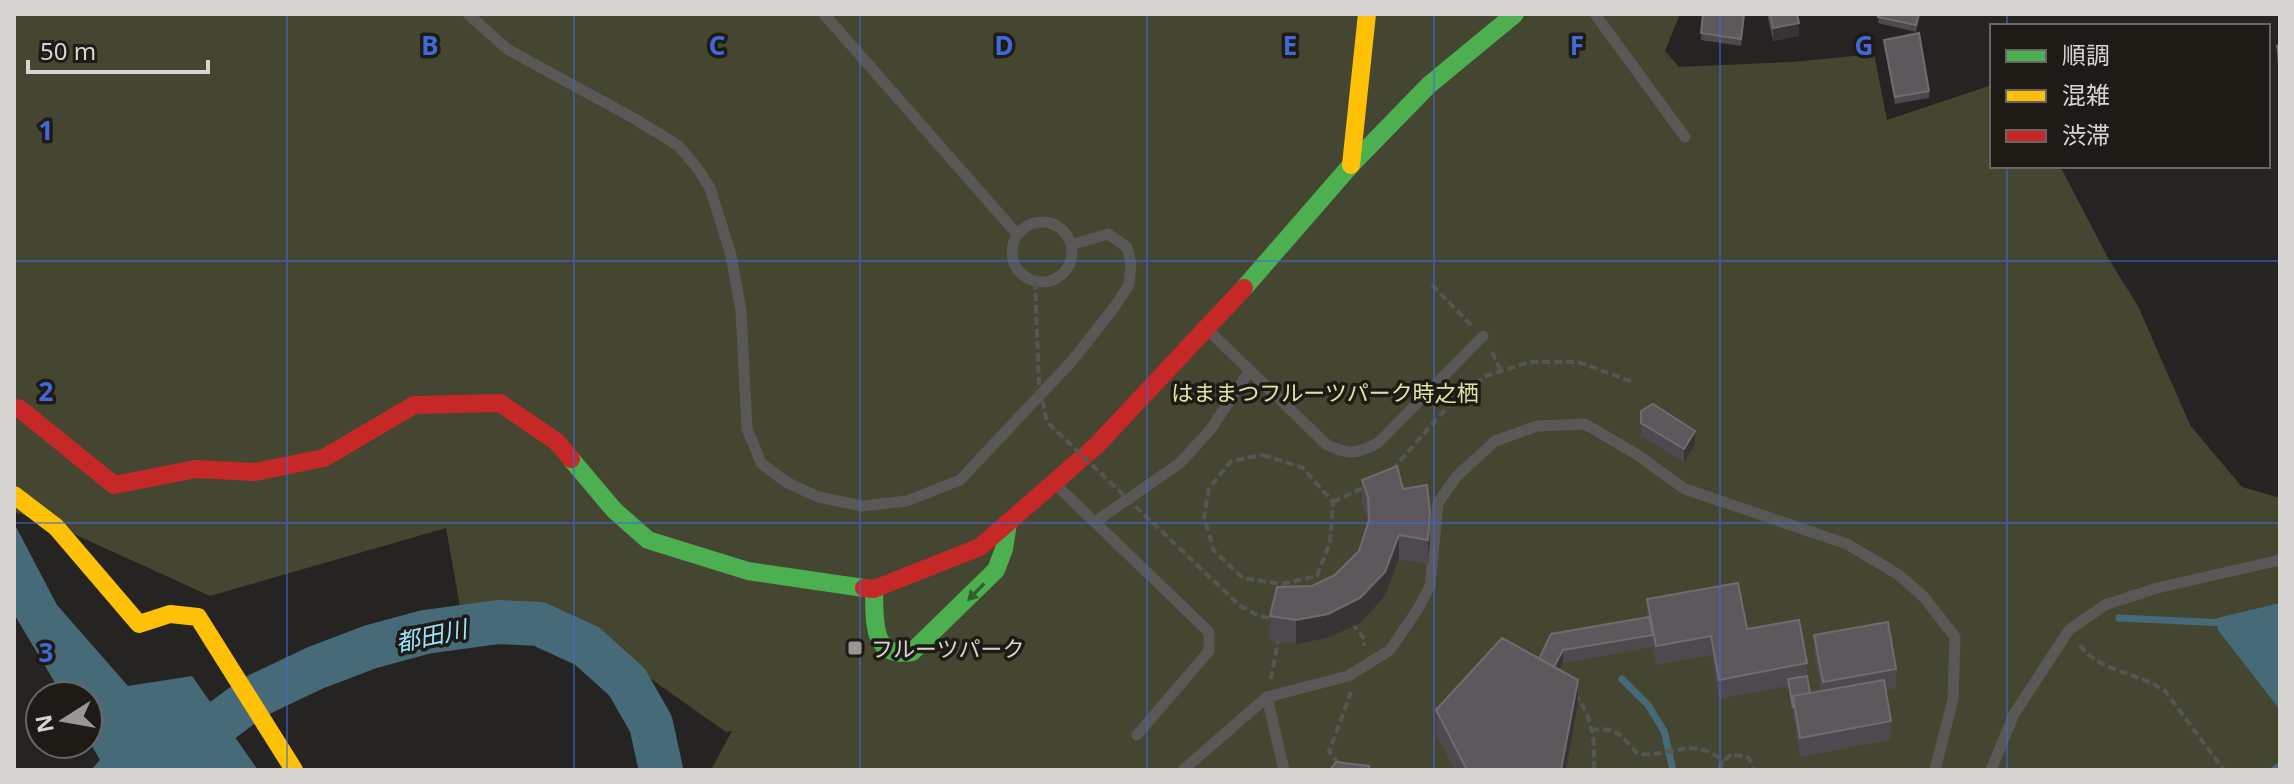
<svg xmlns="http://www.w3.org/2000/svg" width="2294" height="784" viewBox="0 0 2294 784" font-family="'Noto Sans','Noto Sans JP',sans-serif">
<rect width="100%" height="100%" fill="#262422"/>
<path fill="#454631" d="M 14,14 L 1680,14 L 1665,51 L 1679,67 L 1793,62 L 1874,54 L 1887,120 L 1992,85 L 1992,166 L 2060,166 L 2108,258 L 2138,306 L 2190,425 L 2242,487 L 2280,498 L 2280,770 L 711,770 L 732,731 L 726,732 L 542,602 L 461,612 L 446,528 L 210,596 L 52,524 L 14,512 Z"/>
<path fill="#476a78" d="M 14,523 L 57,605 L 128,686 L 192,676 L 258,770 L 91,770 L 100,760 L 88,739 L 88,696 L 63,696 L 14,614 Z
M 2280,603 L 2280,710 L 2218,630 L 2217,618 Z"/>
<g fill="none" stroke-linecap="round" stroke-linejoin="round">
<path stroke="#476a78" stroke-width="7" d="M 2119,618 L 2225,623
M 1622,679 L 1648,705 L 1664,731 L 1673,770
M 2274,770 L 2280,766"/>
<path stroke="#476a78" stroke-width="44" d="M 155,770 L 254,697 L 315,668 L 370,647 L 425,632 L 498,622 L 539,624 L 587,646 L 627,682 L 651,724 L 661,770"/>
<path stroke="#565554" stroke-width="4" stroke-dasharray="8 4" stroke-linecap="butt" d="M 1432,285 L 1472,326
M 1492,352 L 1501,371
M 1263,455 L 1303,468 L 1333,502 L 1330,543 L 1317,576 L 1282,584 L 1243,578 L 1214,551 L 1204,517 L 1209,488 L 1231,461 Z
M 1392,470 L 1450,404 L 1486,376 L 1529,362 L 1578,362 L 1633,382
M 1333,502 L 1365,487
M 1352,623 L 1365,640 L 1364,646
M 2080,645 C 2099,672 2138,672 2165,691 L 2224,770
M 1271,679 L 1279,636
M 1574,694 C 1593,716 1595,742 1594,770
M 1591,730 C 1617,726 1621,736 1638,754 C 1672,757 1694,735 1724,762
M 1339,764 L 1329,752 L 1351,692
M 1721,770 L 1720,766 L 1731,754 L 1749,758 L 1754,770
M 1878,770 L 1900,770"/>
<path stroke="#595857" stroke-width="11" d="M 468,14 L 507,49 L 635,119 L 679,146 L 698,169 L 710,188 L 731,255 L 741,311 L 747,429 L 761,463 L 786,482 L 818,497 L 862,506 L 907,501 L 960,480 L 1072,361 L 1113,309 L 1129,285 L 1131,264 L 1127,247 L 1108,234 L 1071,245
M 824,14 L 1018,235
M 1595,14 L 1685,137
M1012 252a30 30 0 1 1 60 0a30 30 0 1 1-60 0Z
M 1210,332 L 1327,445 C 1350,455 1356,454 1378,443 L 1483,336
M 1054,483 L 1209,632 L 1209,651 L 1137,735
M 1095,522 L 1180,463 L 1211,429 L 1250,370
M 1267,697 L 1284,770
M 1183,770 L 1267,697 L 1348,676 L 1390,650 L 1418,609 L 1430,586 L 1438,503 L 1456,477 L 1495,441 L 1537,426 L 1585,424 L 1636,454 L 1685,489 L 1847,544 L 1899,575 L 1923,596 L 1955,637 L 1953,699 L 1935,770
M 1991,770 L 2014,714 L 2069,630 L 2105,605 L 2157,588 L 2280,560"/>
<path stroke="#4caf50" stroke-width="18" d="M 1244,288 L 1351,165 L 1429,85 L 1515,14
M 571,459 L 614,510 L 648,540 L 748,571 L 864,588
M 874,589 C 875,619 870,659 912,652 L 996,570 L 1004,549 L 1008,523"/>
<path stroke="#ffc107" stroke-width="18" d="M 1351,165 L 1367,14
M 14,495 L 56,527 L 139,624 L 170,614 L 198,617 L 294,770"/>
<path stroke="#c62828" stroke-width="18" d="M 14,408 L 20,409 L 114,485 L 196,469 L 255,472 L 324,458 L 414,405 L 500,403 L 557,442 L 571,459
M 864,588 L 874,589 L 980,547 L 1097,445 L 1244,288"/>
<path stroke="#565554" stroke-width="4" stroke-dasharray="8 4" stroke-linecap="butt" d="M 1035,281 L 1039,385 L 1047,422 L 1239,605 L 1255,614 L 1272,619"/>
</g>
<path fill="#4d494e" d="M 1703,14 L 1745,14 L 1741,46 L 1701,40 Z
M 1767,14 L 1797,14 L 1799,36 L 1773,41 Z
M 1879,14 L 1920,14 L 1916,32 L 1878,23 Z
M 1884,40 L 1929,91 L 1929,98 L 1895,104 L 1884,46 Z
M 2280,45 L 2280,75 L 2277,59 L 2277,46 Z
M 1641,411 L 1695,444 L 1684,462 L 1641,436 Z
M 1362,480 L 1403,489 L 1430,538 L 1428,564 L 1399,559 L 1385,596 L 1360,623 L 1328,638 L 1296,644 L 1270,640 L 1270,616 L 1335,575 L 1359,551 L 1368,522 L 1362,504 Z
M 1647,599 L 1747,629 L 1807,663 L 1807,676 L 1810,693 L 1821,691 L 1814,653 L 1814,635 L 1896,669 L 1896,688 L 1886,690 L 1891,721 L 1891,740 L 1800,757 L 1788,686 L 1719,699 L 1711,655 L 1656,665 L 1653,647 L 1563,663 L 1560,670 L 1578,704 L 1566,770 L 1455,770 L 1436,734 L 1436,710 L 1539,659 L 1647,618 Z"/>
<path fill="#373436" d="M 1799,23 L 1799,36 L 1773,41 L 1773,28 Z
M 1695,431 L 1695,444 L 1684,462 L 1684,449 Z
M 1430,513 L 1430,538 L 1428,564 L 1428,540 Z
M 1399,535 L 1399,559 L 1385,596 L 1360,623 L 1328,638 L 1296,644 L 1296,620 Z
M 1563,650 L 1563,663 L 1549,689 L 1549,676 Z
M 1578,680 L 1578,704 L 1566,770 L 1561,770 Z"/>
<path fill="#5c585c" stroke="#6f6c6f" stroke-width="2" d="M 1703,14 L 1744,14 L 1741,39 L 1701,33 Z
M 1770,14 L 1797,14 L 1799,23 L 1773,28 Z
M 1879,14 L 1919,14 L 1916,25 L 1878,17 Z
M 1919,33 L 1929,91 L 1895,97 L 1884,40 Z
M 2280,45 L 2280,61 L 2277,46 Z
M 1653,404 L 1695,431 L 1684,449 L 1641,423 L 1641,411 Z
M 1397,466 L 1403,489 L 1427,485 L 1430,513 L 1428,540 L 1399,535 L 1385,572 L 1360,598 L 1328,614 L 1296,620 L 1270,616 L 1277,587 L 1312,586 L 1335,575 L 1359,551 L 1369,520 L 1368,497 L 1362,480 Z
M 1738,583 L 1747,629 L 1799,620 L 1807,663 L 1719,680 L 1711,636 L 1656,646 L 1647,599 Z
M 1649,617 L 1653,635 L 1563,650 L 1554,667 L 1539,659 L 1551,634 Z
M 1888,622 L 1896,669 L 1823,682 L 1814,635 Z
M 1502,638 L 1578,680 L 1561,770 L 1467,770 L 1436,710 Z
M 1807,676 L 1810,693 L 1793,696 L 1793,708 L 1788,679 Z
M 1884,680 L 1891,721 L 1800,738 L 1793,696 Z
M 1336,762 L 1369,766 L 1370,770 L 1330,770 Z"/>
<defs><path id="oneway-solid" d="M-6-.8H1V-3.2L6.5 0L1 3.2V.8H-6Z" transform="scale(2)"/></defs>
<use fill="#335e31" href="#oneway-solid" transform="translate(976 592) rotate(134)"/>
<path fill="none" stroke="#4269d7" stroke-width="2" stroke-opacity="0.55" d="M 287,14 L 287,770M 574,14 L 574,770M 860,14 L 860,770M 1147,14 L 1147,770M 1434,14 L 1434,770M 1720,14 L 1720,770M 2007,14 L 2007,26M 2007,166 L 2007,770M 14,261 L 2280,261M 14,523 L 2280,523"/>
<rect fill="#999694" stroke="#1e1b17" stroke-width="3" x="847" y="640" width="16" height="16" rx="4"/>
<g text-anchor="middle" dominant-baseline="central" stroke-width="7" stroke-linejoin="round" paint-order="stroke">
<g font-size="22" fill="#e0e3a6" stroke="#1e1b17">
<text x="1325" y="392">はままつフルーツパーク時之栖</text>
</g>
<g font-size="22" fill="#d7d4d2" stroke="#1e1b17" text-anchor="start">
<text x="871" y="648">フルーツパーク</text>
</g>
<g font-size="24" font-style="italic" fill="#9be1fd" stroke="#1e1b17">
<text transform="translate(431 635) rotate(-12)">都田川</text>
</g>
</g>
<g font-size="26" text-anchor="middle" font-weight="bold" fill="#4269d7" stroke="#1e1b17" stroke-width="7" stroke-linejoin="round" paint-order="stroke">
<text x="430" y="55">B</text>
<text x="717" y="55">C</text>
<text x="1004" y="55">D</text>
<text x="1290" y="55">E</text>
<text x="1577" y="55">F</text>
<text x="1864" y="55">G</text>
<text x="46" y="140">1</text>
<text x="46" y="401">2</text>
<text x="46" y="662">3</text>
</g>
<rect width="2294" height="784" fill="none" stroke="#d7d4d2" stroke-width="32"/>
<rect x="1990" y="24" width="280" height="144" fill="#1e1b17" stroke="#686562" stroke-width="2"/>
<rect x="2006" y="50" width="40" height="12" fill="#4caf50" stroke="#686562" stroke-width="2"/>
<text x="2062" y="64" font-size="24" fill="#d7d4d2">順調</text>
<rect x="2006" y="90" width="40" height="12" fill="#ffc107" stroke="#686562" stroke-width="2"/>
<text x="2062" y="104" font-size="24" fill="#d7d4d2">混雑</text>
<rect x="2006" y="130" width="40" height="12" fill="#c62828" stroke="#686562" stroke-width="2"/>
<text x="2062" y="144" font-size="24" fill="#d7d4d2">渋滞</text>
<g transform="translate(64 720) rotate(259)"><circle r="38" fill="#1e1b17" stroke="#686562" stroke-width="2"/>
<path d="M0-6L14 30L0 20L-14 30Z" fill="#999694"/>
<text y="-12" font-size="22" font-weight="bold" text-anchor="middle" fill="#d7d4d2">N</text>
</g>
<path d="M28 60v12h180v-12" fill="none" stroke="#d7d4d2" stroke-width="4"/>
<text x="40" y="60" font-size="24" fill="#d7d4d2" stroke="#1e1b17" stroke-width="6" paint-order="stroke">50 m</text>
</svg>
